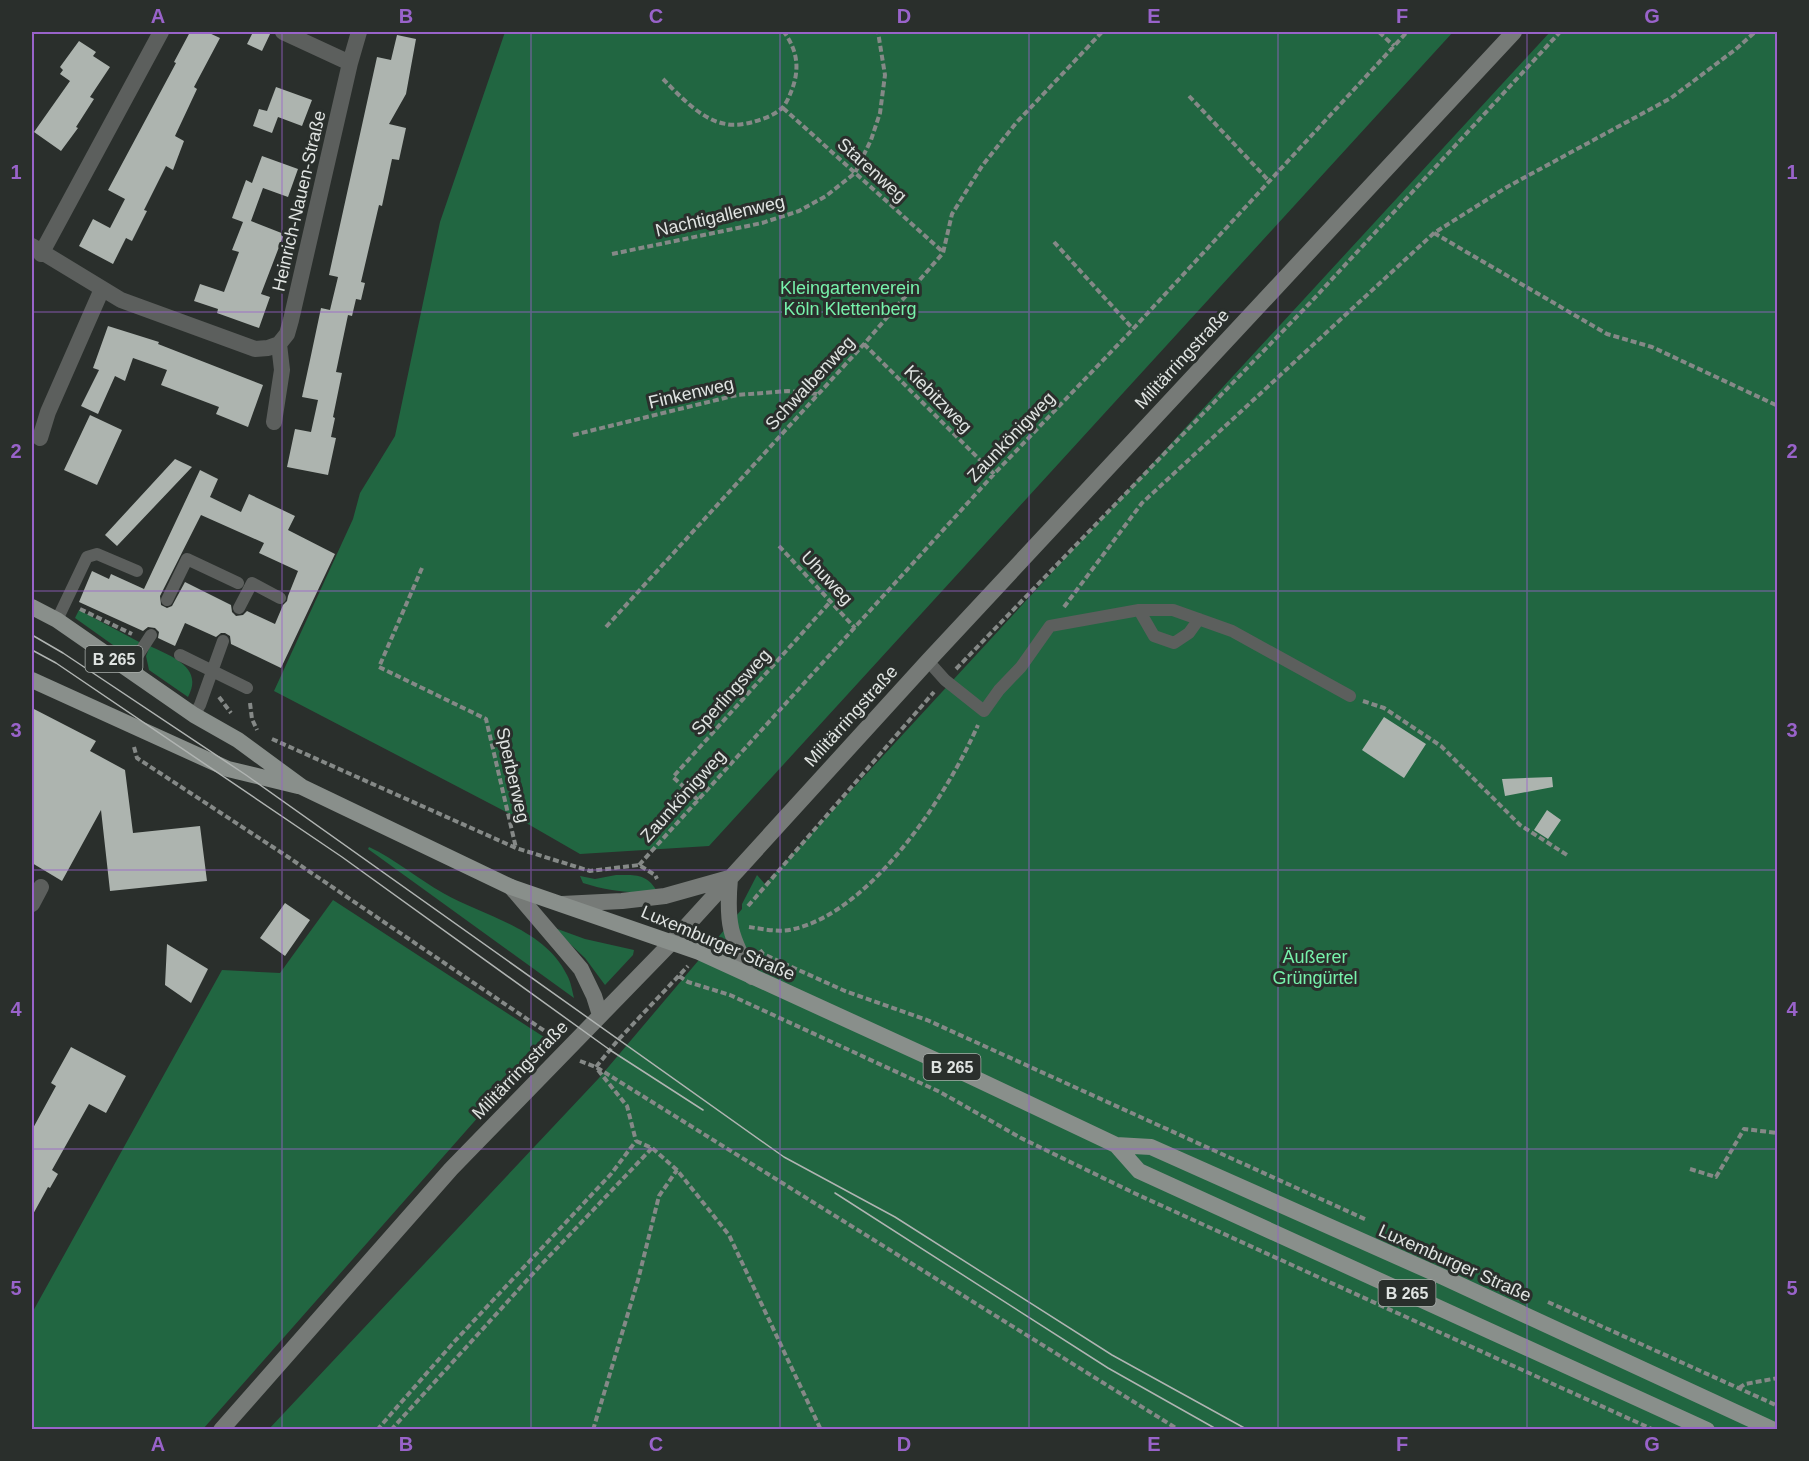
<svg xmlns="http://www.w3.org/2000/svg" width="1809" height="1461" viewBox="0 0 1809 1461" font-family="Helvetica,sans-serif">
<rect width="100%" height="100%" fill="#2a2f2c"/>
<path fill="#216641" d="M 505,32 L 1453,32 L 709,846 L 580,854 L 514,816 L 274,691 L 353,519 L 360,493 L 395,436 L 440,222 Z
M 1550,32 L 1777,32 L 1777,1429 L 268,1430 L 599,1078 L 742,909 L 742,904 L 757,875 L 765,884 Z
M 79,610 L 141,643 L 130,649 L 120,650 L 75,618 Z
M 150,646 C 172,657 204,667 188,697 L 149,670 L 146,656 Z
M 369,847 C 395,859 418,879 443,893 C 485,917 544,928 567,975 C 571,982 572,990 574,998 L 368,849 Z
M 616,875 C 635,875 646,873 657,891 C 631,894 608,891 583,883 L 580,876 L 595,879 Z
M 333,900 L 547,1039 L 203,1429 L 32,1429 L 32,1313 L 222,970 L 280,973 Z
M 552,927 L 585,939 L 634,950 L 633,955 L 605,985 L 585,958 Z"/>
<path fill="#adb4af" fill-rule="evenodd" d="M 190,32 L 207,32 L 220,38 L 194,87 L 197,89 L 175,136 L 184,141 L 173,170 L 166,166 L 144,210 L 147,211 L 132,241 L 126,238 L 113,264 L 79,246 L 93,219 L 110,228 L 125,199 L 108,190 L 176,63 L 174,62 Z
M 253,32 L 271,32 L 262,51 L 247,44 Z
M 397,35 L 416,39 L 406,94 L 389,124 L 406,128 L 399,160 L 392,159 L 382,206 L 379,205 L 361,282 L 365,283 L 361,300 L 356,299 L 352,316 L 348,315 L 336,372 L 342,373 L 333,417 L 335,418 L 331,437 L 336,438 L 328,475 L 287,467 L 295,429 L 311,432 L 318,400 L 302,397 L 310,360 L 321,308 L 330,310 L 338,277 L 329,275 L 377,57 L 391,60 Z
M 79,41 L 96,52 L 93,56 L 110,67 L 90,97 L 94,99 L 76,127 L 78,128 L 61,151 L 34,132 L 70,81 L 60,74 L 63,70 L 60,67 Z
M 276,87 L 312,100 L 302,126 L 278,117 L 272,133 L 253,126 L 259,109 L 267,111 Z
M 262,156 L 298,169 L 288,197 L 263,188 L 251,221 L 284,234 L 261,294 L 270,297 L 259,328 L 217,313 L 218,309 L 194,301 L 200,284 L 224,292 L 239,252 L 232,250 L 243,222 L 232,218 L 246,180 L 252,183 Z
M 108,326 L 159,342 L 158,344 L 263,385 L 248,427 L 216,414 L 219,407 L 161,385 L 167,370 L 133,358 L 125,381 L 115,376 L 98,414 L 81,406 L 99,370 L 93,368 Z
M 90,415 L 122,430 L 97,485 L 64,470 Z
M 175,459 L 192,467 L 117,546 L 105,535 Z
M 200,470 L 218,479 L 210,497 L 241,512 L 249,494 L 295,516 L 288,530 L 335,554 L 281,668 L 231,644 L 230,636 L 225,633 L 221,633 L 216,637 L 185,623 L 175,646 L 158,638 L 159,632 L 155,628 L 148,627 L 143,631 L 79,602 L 92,571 L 109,579 L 111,574 L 144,589 ZM 201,515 L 264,543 L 259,553 L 298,571 L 288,596 L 287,601 L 283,605 L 275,624 L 247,611 L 243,615 L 236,616 L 232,612 L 231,605 L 185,582 L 172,606 L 167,608 L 161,605 L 160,596 Z
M 32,708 L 96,741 L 90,751 L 125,770 L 133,833 L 200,826 L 207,881 L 110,891 L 101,810 L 62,881 L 32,863 Z
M 1384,717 L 1426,744 L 1404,778 L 1362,750 Z
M 1552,777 L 1553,787 L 1505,796 L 1502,779 Z
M 1547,810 L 1561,820 L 1548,839 L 1534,830 Z
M 285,903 L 310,920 L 285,956 L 260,938 Z
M 167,944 L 208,969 L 191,1003 L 165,985 Z
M 71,1047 L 126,1076 L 106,1113 L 89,1104 L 52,1170 L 58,1174 L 50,1188 L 48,1187 L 32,1216 L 32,1130 L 56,1086 L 51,1083 Z"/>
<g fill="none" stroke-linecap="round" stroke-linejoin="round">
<path stroke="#858987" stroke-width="4" stroke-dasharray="6 3" stroke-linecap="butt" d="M 1379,32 L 1394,46
M 663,79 C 680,96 701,120 726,124 C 734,126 745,124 753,122 C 763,119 775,115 782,108 C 786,104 789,97 791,92 C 800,70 798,51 784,32
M 1189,96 L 1269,181
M 783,108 L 943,252
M 1434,233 L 1607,334 L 1652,347 L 1778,406
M 1054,242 L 1133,329
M 612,254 L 762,223 L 799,211 L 826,196 L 855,173 L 871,140 L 880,113 L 885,75 L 878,32
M 864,344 L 994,474
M 573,435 L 737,395 L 788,391 L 817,394
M 779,546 L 855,628
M 422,568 L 379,667 L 486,719 L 516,848
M 1064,607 L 1142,503 L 1434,233 L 1507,187 L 1671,98 L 1736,49 L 1755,32
M 80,609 L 132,634
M 606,627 L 864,344 L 943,253 L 952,214 L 982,166 L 1016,123 L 1102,32
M 956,669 L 1310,303 L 1560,32
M 219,697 L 231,713
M 1363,701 L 1384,708 L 1441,746 L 1520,825 L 1567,855
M 250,703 L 252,719 L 257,730
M 272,739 L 516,848 L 590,871 L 639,865 L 655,875 L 657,879
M 134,747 L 137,758 L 288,857 L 555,1038
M 698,800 L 673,777 L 831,601
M 639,865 L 994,474 L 1133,329 L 1407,32
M 748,906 L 934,692
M 749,927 C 763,929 780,933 794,929 C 873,910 947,795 978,725
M 760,950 L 763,954 L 845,991 L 927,1020 L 1367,1220
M 679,976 L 688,982 L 730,995 L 940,1092 L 1021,1138 L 1134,1193 L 1654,1430
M 580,1061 L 596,1067 L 1179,1430
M 596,1067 L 618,1040 L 688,966
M 598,1070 L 627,1106 L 636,1141
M 636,1141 L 652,1148 L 677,1170 L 729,1235 L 821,1430
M 1690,1169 L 1716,1177 L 1744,1129 L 1778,1133
M 1548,1302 L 1778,1406
M 1739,1388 L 1745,1384 L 1778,1378
M 377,1430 L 454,1342 L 611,1174 L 636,1141
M 391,1430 L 539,1267 L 652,1148
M 593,1430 L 638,1280 L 659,1196 L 677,1170"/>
<path stroke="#5c5f5d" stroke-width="12" d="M 167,600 L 187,559 L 238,583
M 239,608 L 252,583 L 280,598
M 1139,610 L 1154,636 L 1174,643 L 1189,633 L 1199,619
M 57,620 L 87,557 L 97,554 L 137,571
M 180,655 L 247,688
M 928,661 L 945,680 L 984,711 L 999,690 L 1021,667 L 1050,626 L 1139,610 L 1173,610 L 1232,631 L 1350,696
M 129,669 L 151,635
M 194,715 L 200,705 L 223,641"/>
<path stroke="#5c5f5d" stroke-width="16" d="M 283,32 L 350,63
M 32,246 L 121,300 L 255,349 L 268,348 L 279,344
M 41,254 L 161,32
M 279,344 L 287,334 L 291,320 L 350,63 L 359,32
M 274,422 L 282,370 L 279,344
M 40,438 L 48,412 L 102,289
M 32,904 L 41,887"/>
<path stroke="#767a77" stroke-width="16" d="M 730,878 C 726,924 730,936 752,977
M 511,887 L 581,969 L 594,996 L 600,1015
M 562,904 L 622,901 L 665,896 L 729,878
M 221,1430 L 451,1169 L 672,942 L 928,661 L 1514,32"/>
<path stroke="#898f8b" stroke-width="16" d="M 32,607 L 57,620 L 194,715 L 238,740 L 302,787 L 511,887 L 699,952 L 968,1075 L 1116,1145 L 1151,1147 L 1443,1277 L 1774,1430
M 32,680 L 228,769 L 298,786
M 1116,1145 L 1139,1171 L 1707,1430"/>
<path stroke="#b0b4b2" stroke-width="1.5" d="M 32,635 L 63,653 L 246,775 L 784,1157 L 895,1217 L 1112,1355 L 1248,1430
M 32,650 L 56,663 L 342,857 L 610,1050 L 703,1110
M 835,1193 L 1108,1368 L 1218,1430"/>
</g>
<path fill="none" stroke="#9963ca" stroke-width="1.5" stroke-opacity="0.55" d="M 282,32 L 282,1430M 531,32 L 531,1430M 780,32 L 780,1430M 1029,32 L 1029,1430M 1278,32 L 1278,1430M 1527,32 L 1527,1430M 32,312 L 1778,312M 32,591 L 1778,591M 32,870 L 1778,870M 32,1149 L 1778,1149"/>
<g text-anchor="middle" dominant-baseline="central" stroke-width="6" stroke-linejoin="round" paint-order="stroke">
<g fill="#2a2f2c" stroke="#a9aeab" stroke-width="1.5">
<rect x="85.5" y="646" width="57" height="26" rx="4.5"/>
<rect x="923.5" y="1054" width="57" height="26" rx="4.5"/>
<rect x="1378.5" y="1280" width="57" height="26" rx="4.5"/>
</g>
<g font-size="16" font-weight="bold" fill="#e0e4e2">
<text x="114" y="659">B 265</text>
<text x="952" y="1067">B 265</text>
<text x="1407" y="1293">B 265</text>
</g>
<g font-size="18" fill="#e0e4e2" stroke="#2a2f2c">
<text transform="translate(872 170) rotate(42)">Starenweg</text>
<text transform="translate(299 201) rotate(-77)">Heinrich-Nauen-Straße</text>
<text transform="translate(720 216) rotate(-13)">Nachtigallenweg</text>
<text transform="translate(1182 359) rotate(-47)">Militärringstraße</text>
<text transform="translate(810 383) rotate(-47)">Schwalbenweg</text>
<text transform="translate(691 393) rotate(-13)">Finkenweg</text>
<text transform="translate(938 399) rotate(45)">Kiebitzweg</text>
<text transform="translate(1011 437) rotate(-46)">Zaunkönigweg</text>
<text transform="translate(827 578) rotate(47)">Uhuweg</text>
<text transform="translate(731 692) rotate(-48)">Sperlingsweg</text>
<text transform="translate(851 716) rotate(-48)">Militärringstraße</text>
<text transform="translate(513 775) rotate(77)">Sperberweg</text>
<text transform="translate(683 796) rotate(-48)">Zaunkönigweg</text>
<text transform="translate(718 943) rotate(23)">Luxemburger Straße</text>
<text transform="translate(520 1070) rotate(-46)">Militärringstraße</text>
<text transform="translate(1455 1263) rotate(24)">Luxemburger Straße</text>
</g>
<g font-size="18" fill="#77f2ab" stroke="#2a2f2c">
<text x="850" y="288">Kleingartenverein<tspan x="850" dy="21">Köln Klettenberg</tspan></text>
<text x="1315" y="957">Äußerer<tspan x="1315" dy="21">Grüngürtel</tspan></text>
</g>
</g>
<rect width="1809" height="1461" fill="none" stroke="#2a2f2c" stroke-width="66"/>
<rect x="33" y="33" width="1743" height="1395" fill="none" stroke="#9963ca" stroke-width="2"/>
<g font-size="20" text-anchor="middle" font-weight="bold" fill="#9963ca">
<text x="158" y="23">A</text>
<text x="406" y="23">B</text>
<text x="656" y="23">C</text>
<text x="904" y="23">D</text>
<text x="1154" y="23">E</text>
<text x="1402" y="23">F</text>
<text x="1652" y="23">G</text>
<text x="16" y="179">1</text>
<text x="1792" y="179">1</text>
<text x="16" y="458">2</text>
<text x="1792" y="458">2</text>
<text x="16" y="737">3</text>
<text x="1792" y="737">3</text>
<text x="16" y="1016">4</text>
<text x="1792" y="1016">4</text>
<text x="16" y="1295">5</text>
<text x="1792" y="1295">5</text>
<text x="158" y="1451">A</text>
<text x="406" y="1451">B</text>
<text x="656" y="1451">C</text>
<text x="904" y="1451">D</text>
<text x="1154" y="1451">E</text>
<text x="1402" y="1451">F</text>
<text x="1652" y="1451">G</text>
</g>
</svg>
